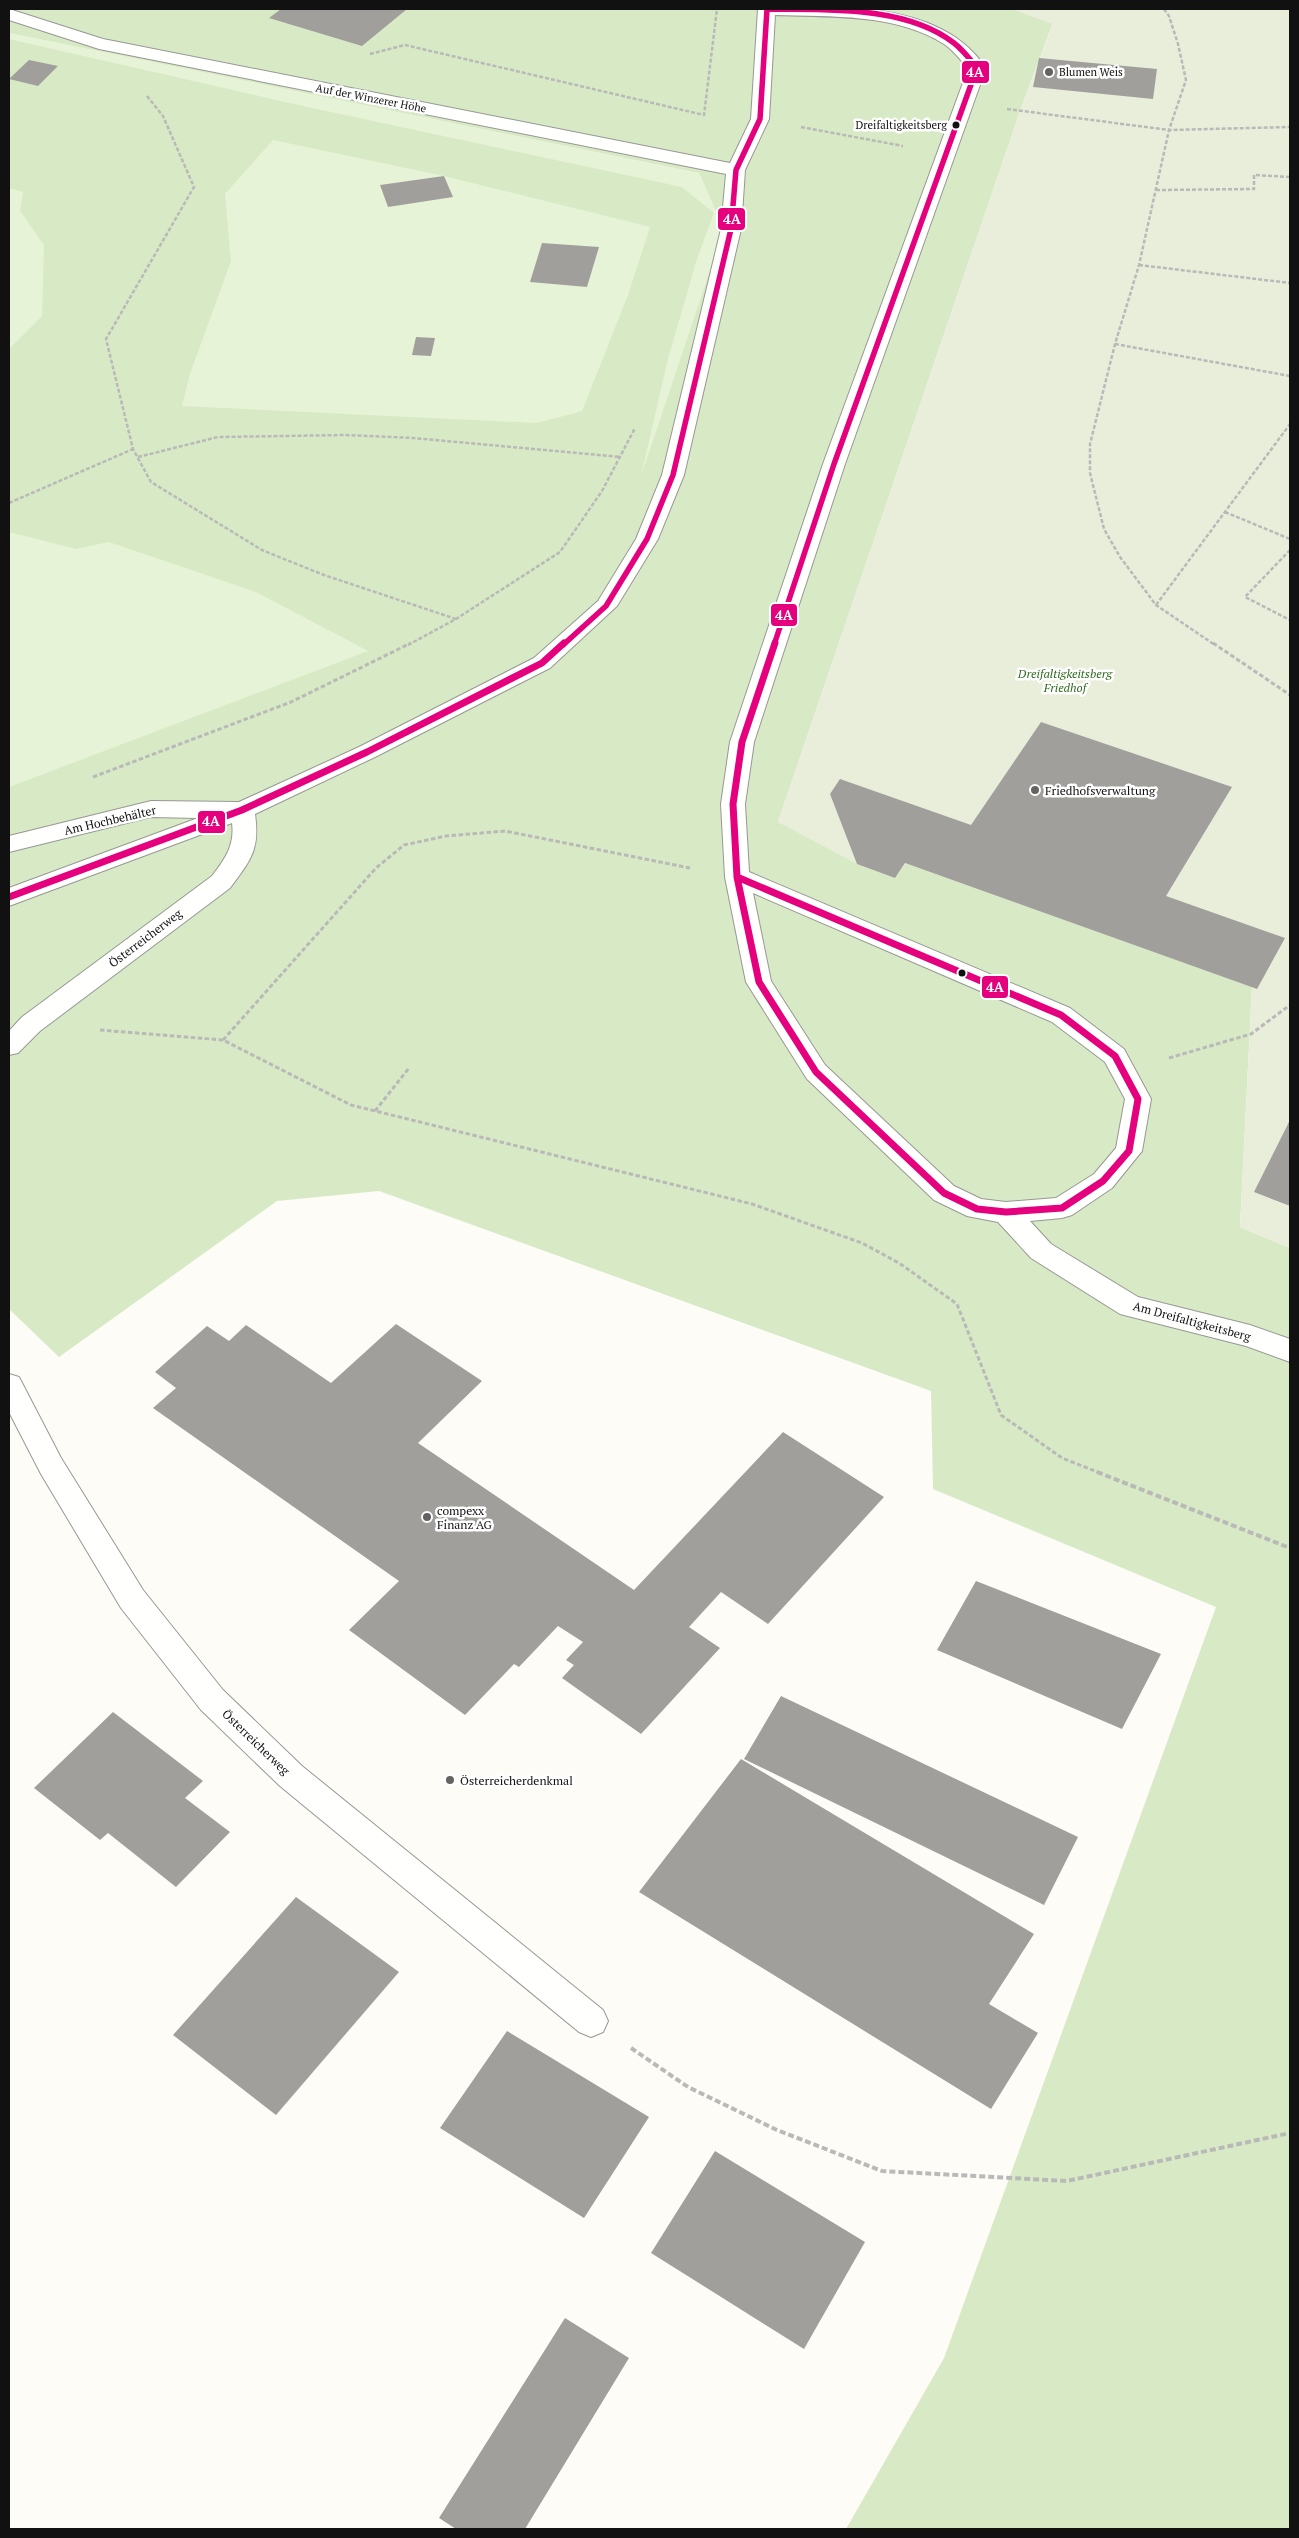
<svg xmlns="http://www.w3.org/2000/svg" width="1299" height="2538" viewBox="0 0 1299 2538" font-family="'PT Serif',serif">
<rect width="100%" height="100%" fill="#fdfcf7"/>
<path fill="#e7f3d7" d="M 9,33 L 699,173 L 725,229 L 604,590 L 9,844 Z"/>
<path fill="#d8eac5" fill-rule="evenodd" d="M 14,9 L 1012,9 L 1053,23 L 1020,111 L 778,822 L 895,877 L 905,863 L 1252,987 L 1240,1227 L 1290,1248 L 1290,2529 L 846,2529 L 944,2358 L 1216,1607 L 933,1489 L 931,1391 L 379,1191 L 277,1201 L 59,1357 L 9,1309 L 9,787 L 368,651 L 256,592 L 109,542 L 76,549 L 9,532 L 9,349 L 42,316 L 44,245 L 20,211 L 23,192 L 9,188 L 9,39 L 303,106 L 682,187 L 714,213 L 697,259 L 668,359 L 641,476 L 724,229 L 699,173 L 9,33 L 9,18 ZM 273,140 L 444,176 L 650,227 L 628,295 L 582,411 L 537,423 L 182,406 L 190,374 L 231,261 L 225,194 Z"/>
<path fill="#e9eedb" d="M 1012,9 L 1290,9 L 1290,1248 L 1240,1227 L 1252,987 L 906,863 L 895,878 L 857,864 L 778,822 L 1020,111 L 1053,24 Z"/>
<path fill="#a19f9c" d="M 281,9 L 407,9 L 362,46 L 269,18 Z
M 1039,58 L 1157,69 L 1153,99 L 1033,87 Z
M 29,60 L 58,66 L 38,86 L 9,79 Z
M 444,176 L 453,197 L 388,207 L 380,185 Z
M 542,243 L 599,247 L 587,287 L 530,282 Z
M 416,337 L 435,338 L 431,356 L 412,355 Z
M 1041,722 L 1232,787 L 1166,896 L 1285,938 L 1257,989 L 905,863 L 895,878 L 857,864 L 830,794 L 840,779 L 971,825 Z
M 1290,1120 L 1290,1206 L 1254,1192 Z
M 396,1324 L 482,1381 L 418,1443 L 634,1590 L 783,1432 L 884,1497 L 768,1624 L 721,1592 L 689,1627 L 720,1648 L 641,1734 L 562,1678 L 574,1665 L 566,1660 L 583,1642 L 558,1626 L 519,1667 L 514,1664 L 465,1715 L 349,1630 L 399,1581 L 153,1408 L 176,1388 L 155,1372 L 207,1326 L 229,1341 L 246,1325 L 331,1383 Z
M 976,1581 L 1161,1654 L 1122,1729 L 937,1650 Z
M 781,1696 L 1078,1837 L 1044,1905 L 744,1759 Z
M 113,1712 L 203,1781 L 185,1798 L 230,1832 L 176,1887 L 108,1833 L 100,1840 L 34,1788 Z
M 741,1759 L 1034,1934 L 989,2004 L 1038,2033 L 991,2109 L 639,1892 Z
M 296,1897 L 399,1972 L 276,2115 L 173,2035 Z
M 507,2031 L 649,2117 L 584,2218 L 440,2128 Z
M 715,2151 L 865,2242 L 804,2349 L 651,2253 Z
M 565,2318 L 629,2358 L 525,2529 L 456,2529 L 439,2518 Z"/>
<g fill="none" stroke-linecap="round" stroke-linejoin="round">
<defs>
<path id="minor" d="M 9,9 L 103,39 L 730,163 L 751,119 L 758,9 L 867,9 C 914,15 958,27 986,68 L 845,464 L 754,742 L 745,804 L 749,872 L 1070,1008 L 1124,1049 L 1151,1099 L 1142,1151 L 1112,1188 L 1072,1215 L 1062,1218 L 1030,1221 L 1051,1244 L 1138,1297 L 1250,1325 L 1290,1339 L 1290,1362 L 1246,1346 L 1120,1314 L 1031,1258 L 998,1222 L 967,1216 L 934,1200 L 807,1079 L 746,982 L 725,877 L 721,804 L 730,742 L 823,464 L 968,69 C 961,60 953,50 944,44 C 895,13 831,17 775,15 L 769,119 L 745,170 L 741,229 L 684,475 L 658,539 L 617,606 L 550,668 L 375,757 L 255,814 C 260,850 251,860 230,888 L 40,1031 L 18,1053 L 9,1055 L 9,1031 L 22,1017 L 212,876 C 225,859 235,845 232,823 L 9,906 L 9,888 L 198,818 L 151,817 L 9,852 L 9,836 L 151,801 L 239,802 L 359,747 L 534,658 L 598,601 L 636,539 L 662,475 L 721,229 L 726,174 L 99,49 L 9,20 ZM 753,893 L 1052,1022 L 1105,1062 L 1125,1099 L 1116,1148 L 1094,1174 L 1056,1198 L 1006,1202 L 981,1199 L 954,1186 L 825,1065 L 771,981 Z
M 9,1374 L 19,1377 L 61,1458 L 143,1590 L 223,1690 L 302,1766 L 603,2010 L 608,2021 L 603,2032 L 591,2037 L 579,2032 L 280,1786 L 201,1710 L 121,1608 L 41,1474 L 9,1412 Z"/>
</defs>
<use href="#minor" stroke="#979795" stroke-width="2"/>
<path stroke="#b9b9b8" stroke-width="2.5" stroke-dasharray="4 2" stroke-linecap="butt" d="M 1164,9 L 1169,16 L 1178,44 L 1186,80 L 1169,130 L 1139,265 L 1115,344 L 1090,444 L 1090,473 L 1104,529 L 1120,557 L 1156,605 L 1215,645
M 370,54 L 405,45 L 704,115 L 717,9
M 147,96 L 163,116 L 194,187 L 106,339 L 133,449 L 151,482 L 262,550 L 324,575 L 456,619
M 1007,109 L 1169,130 L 1290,127
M 801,127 L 903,146
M 1156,190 L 1254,189 L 1254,175 L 1290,177
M 1139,265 L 1290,283
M 1115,344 L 1290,376
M 138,457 L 218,437 L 346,435 L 413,438 L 621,457
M 9,503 L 133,449
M 1225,512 L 1290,539
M 1290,550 L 1245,597 L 1290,620
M 1156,605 L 1290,424
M 408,645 L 456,619 L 560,552 L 602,491 L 635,428"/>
<path stroke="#b9b9b8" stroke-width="3" stroke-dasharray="4.5 2.5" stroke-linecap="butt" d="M 1213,643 L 1290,695
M 93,777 L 291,702 L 411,643
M 100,1030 L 223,1040 L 351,1105 L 752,1204 L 862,1243 L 899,1263 L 957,1304 L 1001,1415 L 1062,1458 L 1100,1473
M 223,1040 L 376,868 L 404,845 L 446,836 L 505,831 L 690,868
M 1169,1058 L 1251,1034 L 1290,1005
M 375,1111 L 409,1068"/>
<path stroke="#b9b9b8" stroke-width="4" stroke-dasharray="6 3" stroke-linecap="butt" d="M 1097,1472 L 1290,1548
M 631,2048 L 688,2087 L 777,2130 L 882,2171 L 1067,2181 L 1290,2133"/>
<use href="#minor" fill="#fffffe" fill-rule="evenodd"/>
<defs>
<path id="bus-1-far1" d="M 767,9 C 825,10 905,5 954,43 C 963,50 970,59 977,68 L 834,464 L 774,645
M 563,645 L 606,606 L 647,539 L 673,475 L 731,229 L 736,170 L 760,119 L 767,9"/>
<path id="bus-1" d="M 737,877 L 1061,1015 L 1115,1056 L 1138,1099 L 1129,1151 L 1103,1181 L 1062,1208 L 1006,1212 L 977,1209 L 944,1193 L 816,1072 L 759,982 Z
M 737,877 L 733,804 L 742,742 L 775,643
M 9,897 L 242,810 L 367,752 L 542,663 L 564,643"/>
</defs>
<use href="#bus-1-far1" stroke="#fff" stroke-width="8"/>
<use href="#bus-1" stroke="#fff" stroke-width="11"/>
<use href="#bus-1-far1" stroke="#e5007d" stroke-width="5.5"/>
<use href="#bus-1" stroke="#e5007d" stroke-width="7"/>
</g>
<g fill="#646362" stroke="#fff" stroke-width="2">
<circle cx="1049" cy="72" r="5"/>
<circle cx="1035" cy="790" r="5"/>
<circle cx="427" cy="1517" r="5"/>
<circle cx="450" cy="1780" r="5"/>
</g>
<g fill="#111" stroke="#fff" stroke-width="2">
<circle cx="956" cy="125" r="4.5"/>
<circle cx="962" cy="973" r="4.5"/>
</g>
<g text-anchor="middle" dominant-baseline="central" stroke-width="5" stroke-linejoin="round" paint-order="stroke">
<g font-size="11" fill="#111" stroke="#fff" text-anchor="start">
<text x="1059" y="72">Blumen Weis</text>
</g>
<g font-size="11" fill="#111" stroke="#fff">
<text transform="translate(371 98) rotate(11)">Auf der Winzerer Höhe</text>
</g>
<g font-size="11" fill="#111" stroke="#fff" text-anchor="end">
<text x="947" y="125">Dreifaltigkeitsberg</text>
</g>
<g font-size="12" font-style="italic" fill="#2f6b1f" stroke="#fff">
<text x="1065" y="673">Dreifaltigkeitsberg<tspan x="1065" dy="14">Friedhof</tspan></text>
</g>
<g font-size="12" fill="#111" stroke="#fff" text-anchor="start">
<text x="1045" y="790">Friedhofsverwaltung</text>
<text x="437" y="1510">compexx<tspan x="437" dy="14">Finanz AG</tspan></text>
<text x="460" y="1780">Österreicherdenkmal</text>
</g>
<g font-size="12" fill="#111" stroke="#fff">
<text transform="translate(110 820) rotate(-13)">Am Hochbehälter</text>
<text transform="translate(145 938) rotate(-37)">Österreicherweg</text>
<text transform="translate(1192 1321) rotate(15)">Am Dreifaltigkeitsberg</text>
<text transform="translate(256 1742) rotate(44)">Österreicherweg</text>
</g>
</g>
<g stroke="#fff" stroke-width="2">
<rect x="961" y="60" width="29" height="24" rx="5" fill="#e5007d"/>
<rect x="717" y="207" width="29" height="24" rx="5" fill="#e5007d"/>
<rect x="770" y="603" width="28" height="24" rx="5" fill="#e5007d"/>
<rect x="197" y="810" width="29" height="24" rx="5" fill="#e5007d"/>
<rect x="981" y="975" width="28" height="24" rx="5" fill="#e5007d"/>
</g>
<g font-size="14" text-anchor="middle" font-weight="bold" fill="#fff">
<text x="975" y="77">4A</text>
<text x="732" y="224">4A</text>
<text x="784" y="620">4A</text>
<text x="211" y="826">4A</text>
<text x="995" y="992">4A</text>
</g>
<rect width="1299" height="2538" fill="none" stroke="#111111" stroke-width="20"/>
</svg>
